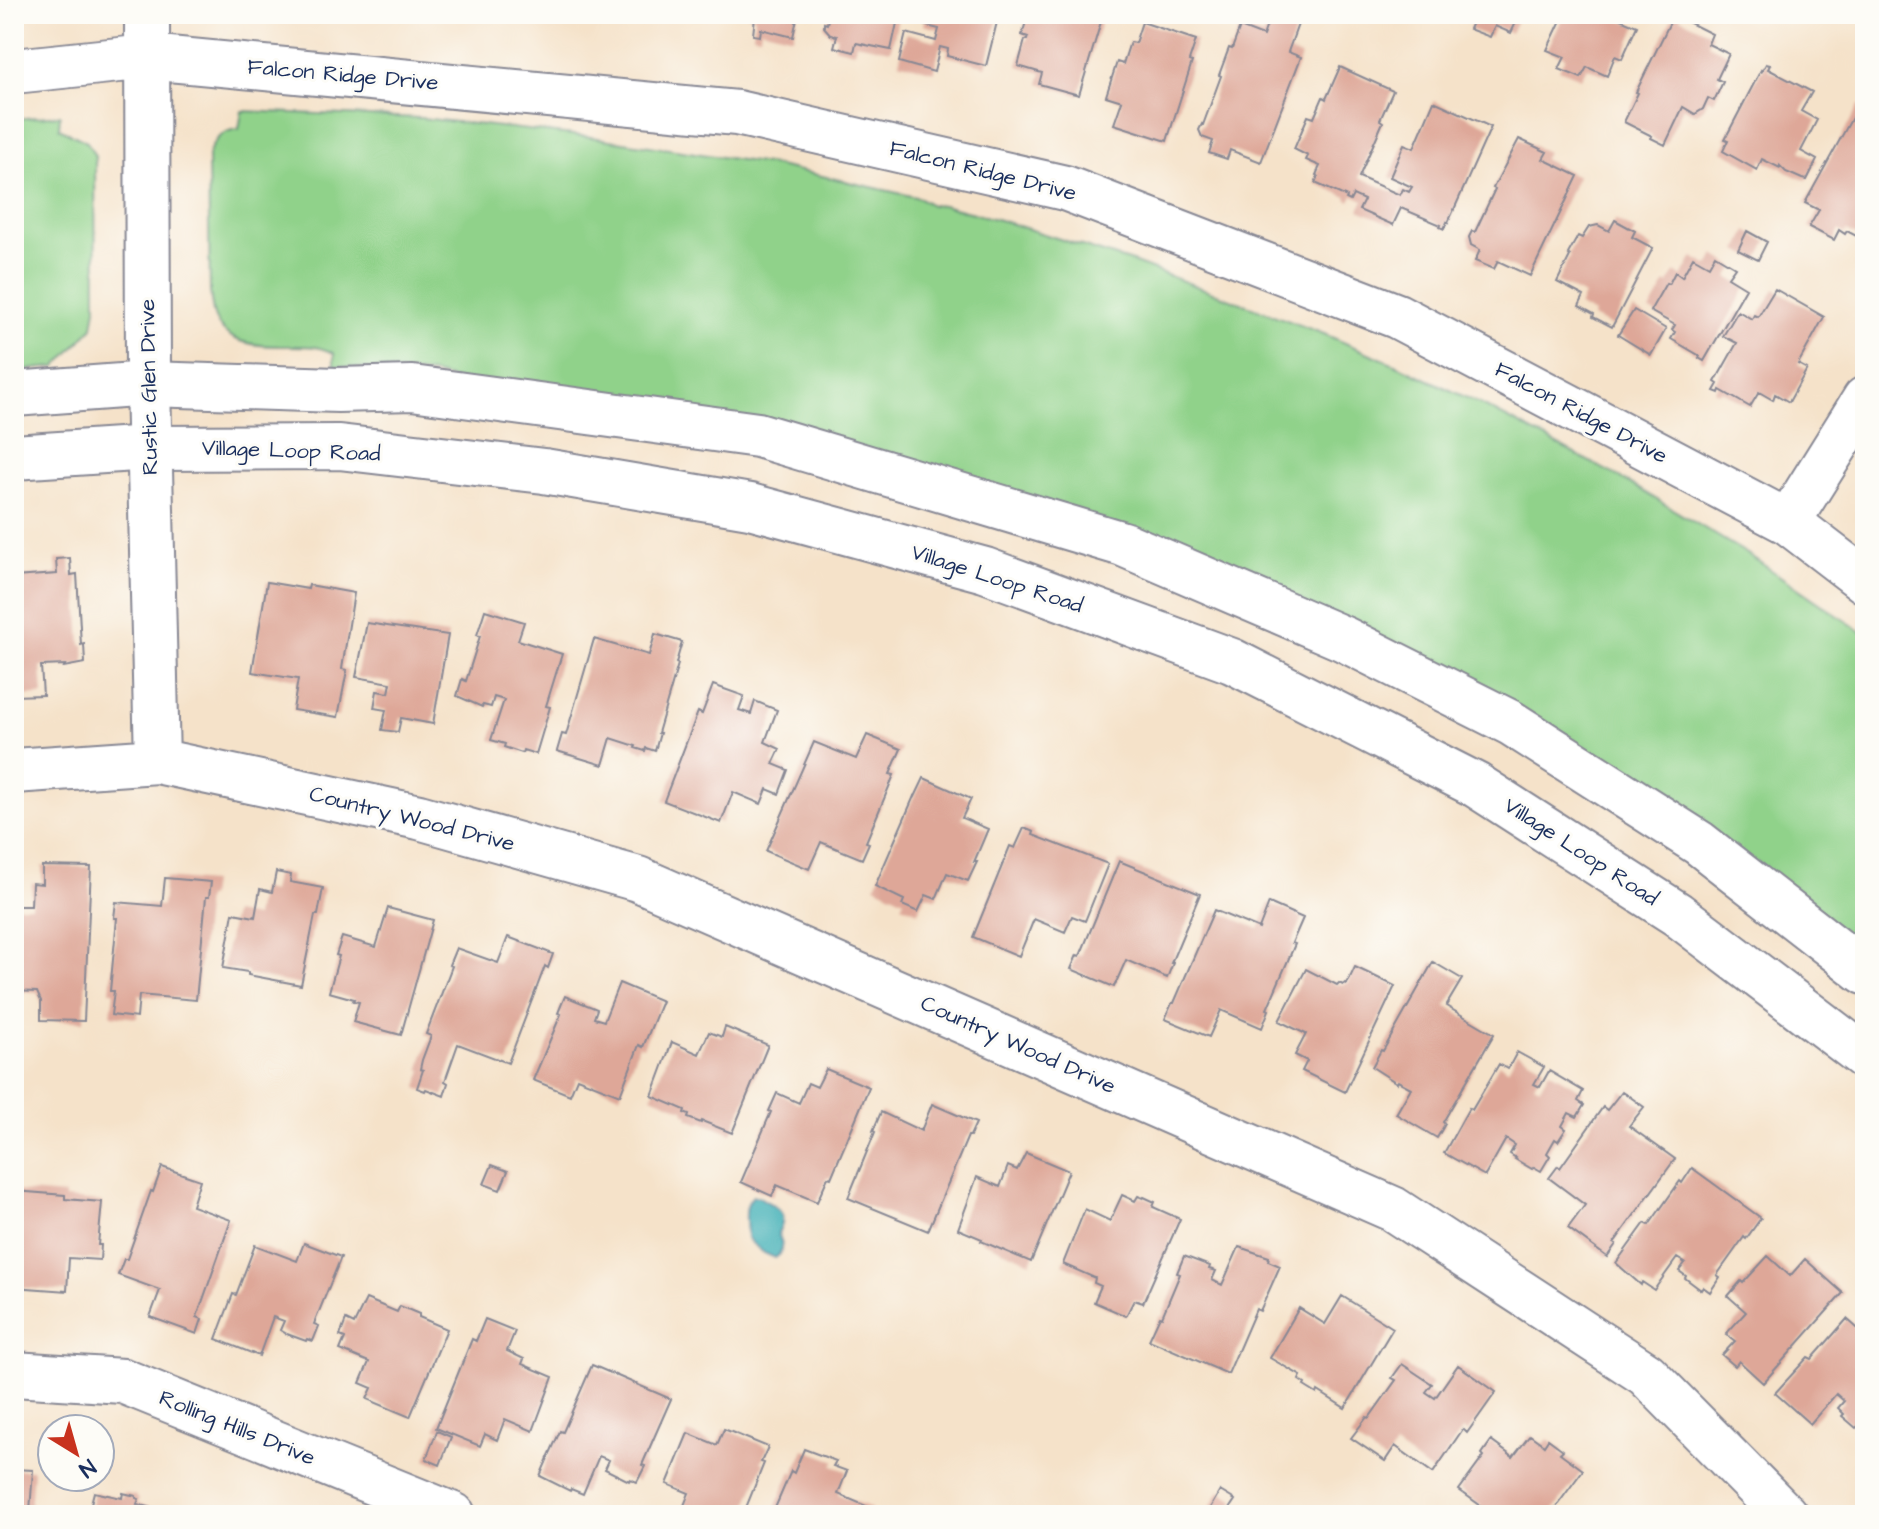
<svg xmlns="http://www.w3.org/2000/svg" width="1879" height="1529" viewBox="0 0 1879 1529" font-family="'Architects Daughter',sans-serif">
<rect width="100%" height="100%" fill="#fdfcf7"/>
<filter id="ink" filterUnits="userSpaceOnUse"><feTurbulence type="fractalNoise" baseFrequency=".0125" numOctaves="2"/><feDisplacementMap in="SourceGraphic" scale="16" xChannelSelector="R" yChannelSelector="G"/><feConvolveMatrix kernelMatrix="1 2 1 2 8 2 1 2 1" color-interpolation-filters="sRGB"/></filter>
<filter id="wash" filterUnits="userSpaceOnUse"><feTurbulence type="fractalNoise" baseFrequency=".006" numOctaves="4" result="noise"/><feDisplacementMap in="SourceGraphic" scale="32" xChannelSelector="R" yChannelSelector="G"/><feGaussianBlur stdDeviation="1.8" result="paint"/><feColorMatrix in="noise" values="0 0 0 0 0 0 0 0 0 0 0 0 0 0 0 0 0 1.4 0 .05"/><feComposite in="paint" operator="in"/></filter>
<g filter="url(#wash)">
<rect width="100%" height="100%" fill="#f5e2c9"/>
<path fill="#90d28a" stroke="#568074" stroke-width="2" d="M 242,111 L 421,118 L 591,137 L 773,165 L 920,198 L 931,205 L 943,205 L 1003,221 L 1135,263 L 1324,334 L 1397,365 L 1482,405 L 1619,477 L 1749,555 L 1865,634 L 1865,953 L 1203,560 L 433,374 L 334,366 L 334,353 C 328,351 322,348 315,347 C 281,343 225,356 213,312 C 212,306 211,299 210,293 L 208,156 C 213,140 222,130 239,129 Z
M 60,115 L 59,128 L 87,142 L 95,156 L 96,308 L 93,327 L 56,367 L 14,371 L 14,119 Z"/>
<path fill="#3daeb5" stroke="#2c6e8a" stroke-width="2" d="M 753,1196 L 758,1196 C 774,1208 791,1209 778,1233 C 782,1243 786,1252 775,1258 L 764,1253 L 747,1239 C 747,1224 742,1206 753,1196 Z"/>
<g id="blocks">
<path fill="#dea798" d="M 745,14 L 798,14 L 793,37 L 761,29 L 760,36 L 753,35 L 755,17 Z
M 829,14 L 899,14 L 891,50 L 856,43 L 854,52 L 834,47 L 837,36 L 831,35 L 824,27 L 824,23 L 827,24 Z
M 926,14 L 999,14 L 986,66 L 947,56 L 948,49 L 940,47 L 934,72 L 899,62 L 906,33 L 936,41 L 939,29 L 923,25 Z
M 1035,14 L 1103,15 L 1079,95 L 1039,84 L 1042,73 L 1018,66 L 1025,40 L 1027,40 L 1028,37 L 1022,35 L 1028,15 L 1034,17 Z
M 1271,14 L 1298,24 L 1288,52 L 1301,57 L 1261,162 L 1230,150 L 1227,159 L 1209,153 L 1213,141 L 1202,137 L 1199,130 L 1202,124 L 1203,125 L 1221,76 L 1219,75 L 1229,48 L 1232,49 L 1240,27 L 1263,36 Z
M 1464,14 L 1520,14 L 1511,33 L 1495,26 L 1490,37 L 1469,29 L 1474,18 Z
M 1564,14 L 1622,14 L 1620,19 L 1637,26 L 1622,59 L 1615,56 L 1607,76 L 1587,67 L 1581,78 L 1559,69 L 1565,57 L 1547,50 Z
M 1674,14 L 1682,14 L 1680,18 L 1712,34 L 1708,44 L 1729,54 L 1717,79 L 1723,82 L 1714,101 L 1708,98 L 1703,109 L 1695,114 L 1683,107 L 1665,145 L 1651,138 L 1652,136 L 1624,122 L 1638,93 L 1636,92 Z
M 1142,22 L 1196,40 L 1189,61 L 1192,62 L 1167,141 L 1114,124 L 1122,101 L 1106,96 L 1117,62 L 1123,64 L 1130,42 L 1135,43 Z
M 1766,64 L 1770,65 L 1768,69 L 1812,92 L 1801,111 L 1817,120 L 1801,151 L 1817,160 L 1807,180 L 1802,179 L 1786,172 L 1780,166 L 1780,168 L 1762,159 L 1757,170 L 1723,151 L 1728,140 L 1725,139 L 1761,70 L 1762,71 Z
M 1340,67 L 1393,91 L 1380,120 L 1383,122 L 1359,177 L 1400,195 L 1403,189 L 1409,192 L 1412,187 L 1390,177 L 1404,144 L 1414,148 L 1434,101 L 1491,127 L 1448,223 L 1447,222 L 1444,229 L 1440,227 L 1441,225 L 1401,208 L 1393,225 L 1359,210 L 1364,200 L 1353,195 L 1350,201 L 1346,199 L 1347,197 L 1315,183 L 1318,176 L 1316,175 L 1320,166 L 1306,160 L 1308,156 L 1294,149 L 1308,116 L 1314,118 L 1323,97 L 1326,99 Z
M 1859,105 L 1865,108 L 1865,234 L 1862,239 L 1847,231 L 1845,234 L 1839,230 L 1834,240 L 1809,227 L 1819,210 L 1805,203 Z
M 1519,139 L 1547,152 L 1543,159 L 1578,176 L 1530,276 L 1498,261 L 1494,269 L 1475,261 L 1480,250 L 1471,245 L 1469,237 L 1472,231 L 1475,232 L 1495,189 L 1493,188 Z
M 1615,220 L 1635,231 L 1632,237 L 1653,248 L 1612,327 L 1593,317 L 1594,314 L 1579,306 L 1584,296 L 1557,282 L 1570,256 L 1568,254 L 1578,236 L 1582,238 L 1589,227 L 1598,225 L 1609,231 Z
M 1747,231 L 1767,242 L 1758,260 L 1738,250 Z
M 1715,255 L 1735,267 L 1728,277 L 1746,288 L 1704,361 L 1699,358 L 1700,356 L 1671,339 L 1675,332 L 1672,330 L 1675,325 L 1650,311 L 1666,283 L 1669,284 L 1675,272 L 1682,277 L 1693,257 L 1709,266 Z
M 1775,289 L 1824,317 L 1798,364 L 1807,369 L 1789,402 L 1775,394 L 1773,400 L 1759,392 L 1750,407 L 1720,390 L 1719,393 L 1714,391 L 1718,384 L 1715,382 L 1737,343 L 1723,336 L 1738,311 L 1752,319 L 1754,315 L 1758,317 Z
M 1634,310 L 1666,329 L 1651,355 L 1618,335 Z
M 70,558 L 71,575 L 77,574 L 81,645 L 84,644 L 85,663 L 64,667 L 65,665 L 41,666 L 43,695 L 14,696 L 14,577 L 57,574 L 56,559 Z
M 267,582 L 308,589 L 309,585 L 354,593 L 342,669 L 347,670 L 338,717 L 293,710 L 298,679 L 252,672 Z
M 485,610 L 524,622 L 518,640 L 562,654 L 546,706 L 550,707 L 536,754 L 523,750 L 522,753 L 504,747 L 505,744 L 491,740 L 504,700 L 494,697 L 491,707 L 483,705 L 482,707 L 457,696 L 462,679 L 466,681 L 480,636 L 477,635 Z
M 367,623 L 448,635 L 433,724 L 401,718 L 398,732 L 382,730 L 386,710 L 374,708 L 377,691 L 389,693 L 391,683 L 356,677 Z
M 655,634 L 682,642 L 676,663 L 678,664 L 658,733 L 660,733 L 655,751 L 646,748 L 645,751 L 635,748 L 636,746 L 611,738 L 603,765 L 557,751 L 562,734 L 566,735 L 594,639 L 649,655 Z
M 713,685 L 744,696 L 739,710 L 751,714 L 755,701 L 777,710 L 765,742 L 780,749 L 773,764 L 788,770 L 779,794 L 767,789 L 761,804 L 733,792 L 721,823 L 664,801 L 698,712 L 702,714 Z
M 867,735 L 901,749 L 890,774 L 894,775 L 866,842 L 869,843 L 862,859 L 821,842 L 809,869 L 766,851 L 814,742 L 856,759 Z
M 924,778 L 971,799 L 962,818 L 988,829 L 974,862 L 977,862 L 968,881 L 947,873 L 936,899 L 926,895 L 918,912 L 902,905 L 904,900 L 875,886 L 914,796 L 915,797 Z
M 1024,828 L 1034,832 L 1033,835 L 1108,864 L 1085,921 L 1072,916 L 1065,932 L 1034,919 L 1019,956 L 973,937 L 1010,846 L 1015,848 Z
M 1119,861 L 1200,894 L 1171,963 L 1173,963 L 1167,978 L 1126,960 L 1114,987 L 1071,969 L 1077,955 L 1080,956 Z
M 42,866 L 91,867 L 84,1021 L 41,1020 L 41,1001 L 37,992 L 14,991 L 14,906 L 31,906 L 32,883 L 42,884 Z
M 276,872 L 291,875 L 290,882 L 323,888 L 318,915 L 315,915 L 301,985 L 248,975 L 248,972 L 223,968 L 233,913 L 255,917 L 260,889 L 272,892 Z
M 165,878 L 211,882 L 209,897 L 206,897 L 196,1000 L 139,995 L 137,1018 L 111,1015 L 114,991 L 110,991 L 117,918 L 114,918 L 116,902 L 162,906 Z
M 1269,903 L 1303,918 L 1292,943 L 1295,944 L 1267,1009 L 1269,1010 L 1262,1028 L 1221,1010 L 1209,1037 L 1165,1019 L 1172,1003 L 1174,1003 L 1214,910 L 1259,929 Z
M 388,908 L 433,920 L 401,1035 L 353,1022 L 359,1002 L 353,1001 L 354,999 L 329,992 L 339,956 L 336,955 L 342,937 L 376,947 Z
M 508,937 L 553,954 L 548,968 L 545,966 L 508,1063 L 458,1044 L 445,1081 L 448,1083 L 444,1096 L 426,1089 L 425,1091 L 417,1088 L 423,1070 L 420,1069 L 422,1060 L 431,1036 L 426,1034 L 452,966 L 449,965 L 456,948 L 498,963 Z
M 1433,962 L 1462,979 L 1446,1006 L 1494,1034 L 1443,1122 L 1445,1124 L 1437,1138 L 1396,1114 L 1411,1088 L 1398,1081 L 1397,1083 L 1372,1067 L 1381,1050 L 1383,1051 Z
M 1355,967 L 1395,986 L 1345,1092 L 1302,1071 L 1307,1061 L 1295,1055 L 1306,1034 L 1279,1021 L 1306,969 L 1337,985 L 1339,983 L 1343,985 L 1345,983 L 1347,984 Z
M 619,983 L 662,1001 L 643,1047 L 639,1045 L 620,1095 L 577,1078 L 570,1095 L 533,1080 L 561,1014 L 558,1013 L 565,996 L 597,1009 L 594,1018 L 604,1021 Z
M 725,1027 L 768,1045 L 732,1133 L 702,1121 L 701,1123 L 688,1118 L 689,1115 L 684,1113 L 685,1110 L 652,1096 L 672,1042 L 699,1054 L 709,1032 L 722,1037 Z
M 1517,1052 L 1544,1067 L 1534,1084 L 1540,1087 L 1549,1071 L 1583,1091 L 1578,1101 L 1584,1105 L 1577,1117 L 1569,1113 L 1562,1126 L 1566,1129 L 1558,1141 L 1555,1139 L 1547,1153 L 1550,1156 L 1541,1171 L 1534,1167 L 1532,1169 L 1515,1159 L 1516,1158 L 1510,1154 L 1515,1145 L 1506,1139 L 1485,1176 L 1444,1153 L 1469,1108 L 1472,1110 L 1499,1064 L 1508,1069 Z
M 826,1069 L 869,1087 L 831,1178 L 828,1177 L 817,1202 L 777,1185 L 772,1196 L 741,1182 L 771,1112 L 769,1111 L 777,1093 L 799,1103 L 808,1083 L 817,1087 Z
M 1622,1091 L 1644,1107 L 1629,1126 L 1675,1159 L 1614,1243 L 1616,1244 L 1607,1257 L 1568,1228 L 1585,1205 L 1549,1178 L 1558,1166 L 1560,1168 L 1603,1107 L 1607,1110 Z
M 932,1104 L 976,1123 L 970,1136 L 968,1136 L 928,1231 L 848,1198 L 875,1132 L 873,1131 L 881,1112 L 921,1131 Z
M 1026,1153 L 1069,1171 L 1031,1262 L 981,1241 L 982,1239 L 958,1229 L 977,1177 L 1000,1187 L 1008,1166 L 1017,1170 Z
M 492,1165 L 508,1171 L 500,1190 L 484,1184 Z
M 162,1167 L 200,1180 L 192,1206 L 231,1220 L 197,1317 L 202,1319 L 197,1334 L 150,1317 L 160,1290 L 118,1275 L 124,1259 L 127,1259 L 151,1191 L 153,1192 Z
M 1692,1168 L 1761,1218 L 1746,1239 L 1744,1237 L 1717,1275 L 1720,1277 L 1710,1292 L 1703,1287 L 1701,1290 L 1685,1278 L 1686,1276 L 1679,1271 L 1685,1263 L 1677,1258 L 1654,1290 L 1642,1282 L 1641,1285 L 1616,1263 L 1645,1223 L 1649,1225 L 1680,1181 L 1682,1183 Z
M 14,1191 L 65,1195 L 65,1199 L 102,1202 L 98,1245 L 101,1245 L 100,1260 L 69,1258 L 67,1291 L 14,1287 Z
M 1122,1195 L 1135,1201 L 1138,1196 L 1143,1198 L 1144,1197 L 1155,1202 L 1153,1207 L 1180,1219 L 1143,1303 L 1134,1300 L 1126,1316 L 1094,1302 L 1101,1286 L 1094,1283 L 1095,1278 L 1063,1264 L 1085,1209 L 1110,1221 Z
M 304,1243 L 341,1257 L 314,1324 L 319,1326 L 313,1341 L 307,1339 L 306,1341 L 287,1334 L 280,1330 L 284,1321 L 273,1317 L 259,1356 L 216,1339 L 233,1294 L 236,1295 L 255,1245 L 297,1261 Z
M 1239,1247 L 1269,1257 L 1268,1261 L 1280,1266 L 1260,1311 L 1256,1309 L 1228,1374 L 1149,1340 L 1160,1316 L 1162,1317 L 1180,1274 L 1177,1273 L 1184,1256 L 1210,1266 L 1209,1269 L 1216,1271 L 1212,1280 L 1222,1285 Z
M 1768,1256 L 1790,1276 L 1805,1259 L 1843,1293 L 1763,1383 L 1739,1361 L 1735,1366 L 1722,1355 L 1735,1341 L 1726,1334 L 1746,1312 L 1728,1296 L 1741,1281 L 1743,1283 Z
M 1342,1296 L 1393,1328 L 1345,1408 L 1318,1391 L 1317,1394 L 1304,1386 L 1305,1384 L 1299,1380 L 1301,1376 L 1270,1358 L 1299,1308 L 1325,1324 Z
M 366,1299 L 397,1312 L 400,1306 L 419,1314 L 419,1317 L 447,1329 L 410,1417 L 367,1399 L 372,1388 L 360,1383 L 369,1362 L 340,1350 L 345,1338 L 340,1336 L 346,1320 L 354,1324 Z
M 485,1319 L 515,1331 L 507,1351 L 524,1359 L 522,1364 L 553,1377 L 533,1431 L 505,1419 L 497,1440 L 485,1434 L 480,1446 L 436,1428 L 472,1339 L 476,1341 Z
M 1847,1319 L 1865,1335 L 1865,1432 L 1858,1426 L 1856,1428 L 1842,1416 L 1844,1414 L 1838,1408 L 1844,1401 L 1836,1394 L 1810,1424 L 1775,1393 L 1808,1357 L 1812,1359 Z
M 1402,1364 L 1432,1384 L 1426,1392 L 1435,1398 L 1458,1365 L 1496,1392 L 1467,1433 L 1463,1429 L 1433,1473 L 1395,1446 L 1385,1461 L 1351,1438 L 1367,1417 L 1369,1418 L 1396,1380 L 1392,1378 Z
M 592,1365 L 671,1399 L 642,1465 L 645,1466 L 637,1482 L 630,1479 L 629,1481 L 605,1469 L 609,1460 L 599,1456 L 583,1494 L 571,1489 L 570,1491 L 540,1476 L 560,1431 L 563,1432 Z
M 724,1429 L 768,1447 L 761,1462 L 764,1463 L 743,1515 L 685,1515 L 681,1513 L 689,1493 L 667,1484 L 688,1433 L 717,1445 Z
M 437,1431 L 451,1437 L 440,1465 L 426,1459 Z
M 1530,1435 L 1544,1445 L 1548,1439 L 1563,1450 L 1560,1453 L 1583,1470 L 1550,1515 L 1474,1515 L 1481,1506 L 1459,1490 L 1484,1456 L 1482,1454 L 1491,1441 L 1513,1457 Z
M 804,1449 L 836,1461 L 833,1466 L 847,1471 L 838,1494 L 871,1508 L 869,1515 L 772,1515 L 791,1471 L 794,1473 Z
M 14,1469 L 33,1470 L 30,1511 L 44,1512 L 44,1508 L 65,1509 L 65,1515 L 14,1515 Z
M 1220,1491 L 1235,1500 L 1225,1515 L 1221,1515 L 1210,1508 Z
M 94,1492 L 122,1498 L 123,1493 L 136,1496 L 136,1498 L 139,1499 L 137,1504 L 157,1509 L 155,1515 L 88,1515 Z"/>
</g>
</g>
<g filter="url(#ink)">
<use href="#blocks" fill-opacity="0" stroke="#888894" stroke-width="2"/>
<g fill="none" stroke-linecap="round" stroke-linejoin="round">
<defs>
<path id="street" d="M 147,14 L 148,384 L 157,761
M 14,71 L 148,57 L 737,113 L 1065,188 L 1397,316 L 1788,522 L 1865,581
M 1788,522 L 1865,399
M 14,771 L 157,761 L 419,817 L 638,879 L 1393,1209 L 1646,1374 L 1785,1515
M 14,1374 L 123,1381 L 453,1515"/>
<path id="secondary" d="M 14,394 L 148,384 L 338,390 L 412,388 L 758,435 L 1123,544 L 1344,639 L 1511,723 L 1699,843 L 1865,972
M 14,457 L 150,448 L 339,447 L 544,471 L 750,506 L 985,570 L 1232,661 L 1476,785 L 1677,914 L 1865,1057"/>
</defs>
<use href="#street" stroke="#888894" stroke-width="48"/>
<use href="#secondary" stroke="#888894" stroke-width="48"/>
<use href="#street" stroke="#fff" stroke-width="44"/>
<use href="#secondary" stroke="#fff" stroke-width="44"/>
</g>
</g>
<g text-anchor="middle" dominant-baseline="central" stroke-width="6" stroke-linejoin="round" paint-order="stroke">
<g font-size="22" fill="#1b2f5e" stroke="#fdfcf7">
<text transform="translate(343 75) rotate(5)">Falcon Ridge Drive</text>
<text transform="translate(983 171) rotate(14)">Falcon Ridge Drive</text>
<text transform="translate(149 387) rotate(-91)">Rustic Glen Drive</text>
<text transform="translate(1581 413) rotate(28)">Falcon Ridge Drive</text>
<text transform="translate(291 451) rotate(2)">Village Loop Road</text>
<text transform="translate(997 579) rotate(18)">Village Loop Road</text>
<text transform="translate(412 819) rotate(14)">Country Wood Drive</text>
<text transform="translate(1581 852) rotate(33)">Village Loop Road</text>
<text transform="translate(1018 1045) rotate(24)">Country Wood Drive</text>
<text transform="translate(237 1428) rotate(22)">Rolling Hills Drive</text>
</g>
</g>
<rect width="1879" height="1529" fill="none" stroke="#fdfcf7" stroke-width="48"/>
<g transform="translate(76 1453) rotate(143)"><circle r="38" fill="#fdfcf7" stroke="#a3aaba" stroke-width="2"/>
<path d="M0-6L14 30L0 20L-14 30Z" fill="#c8321e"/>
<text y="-12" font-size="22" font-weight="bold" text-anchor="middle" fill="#1b2f5e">N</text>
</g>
</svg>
